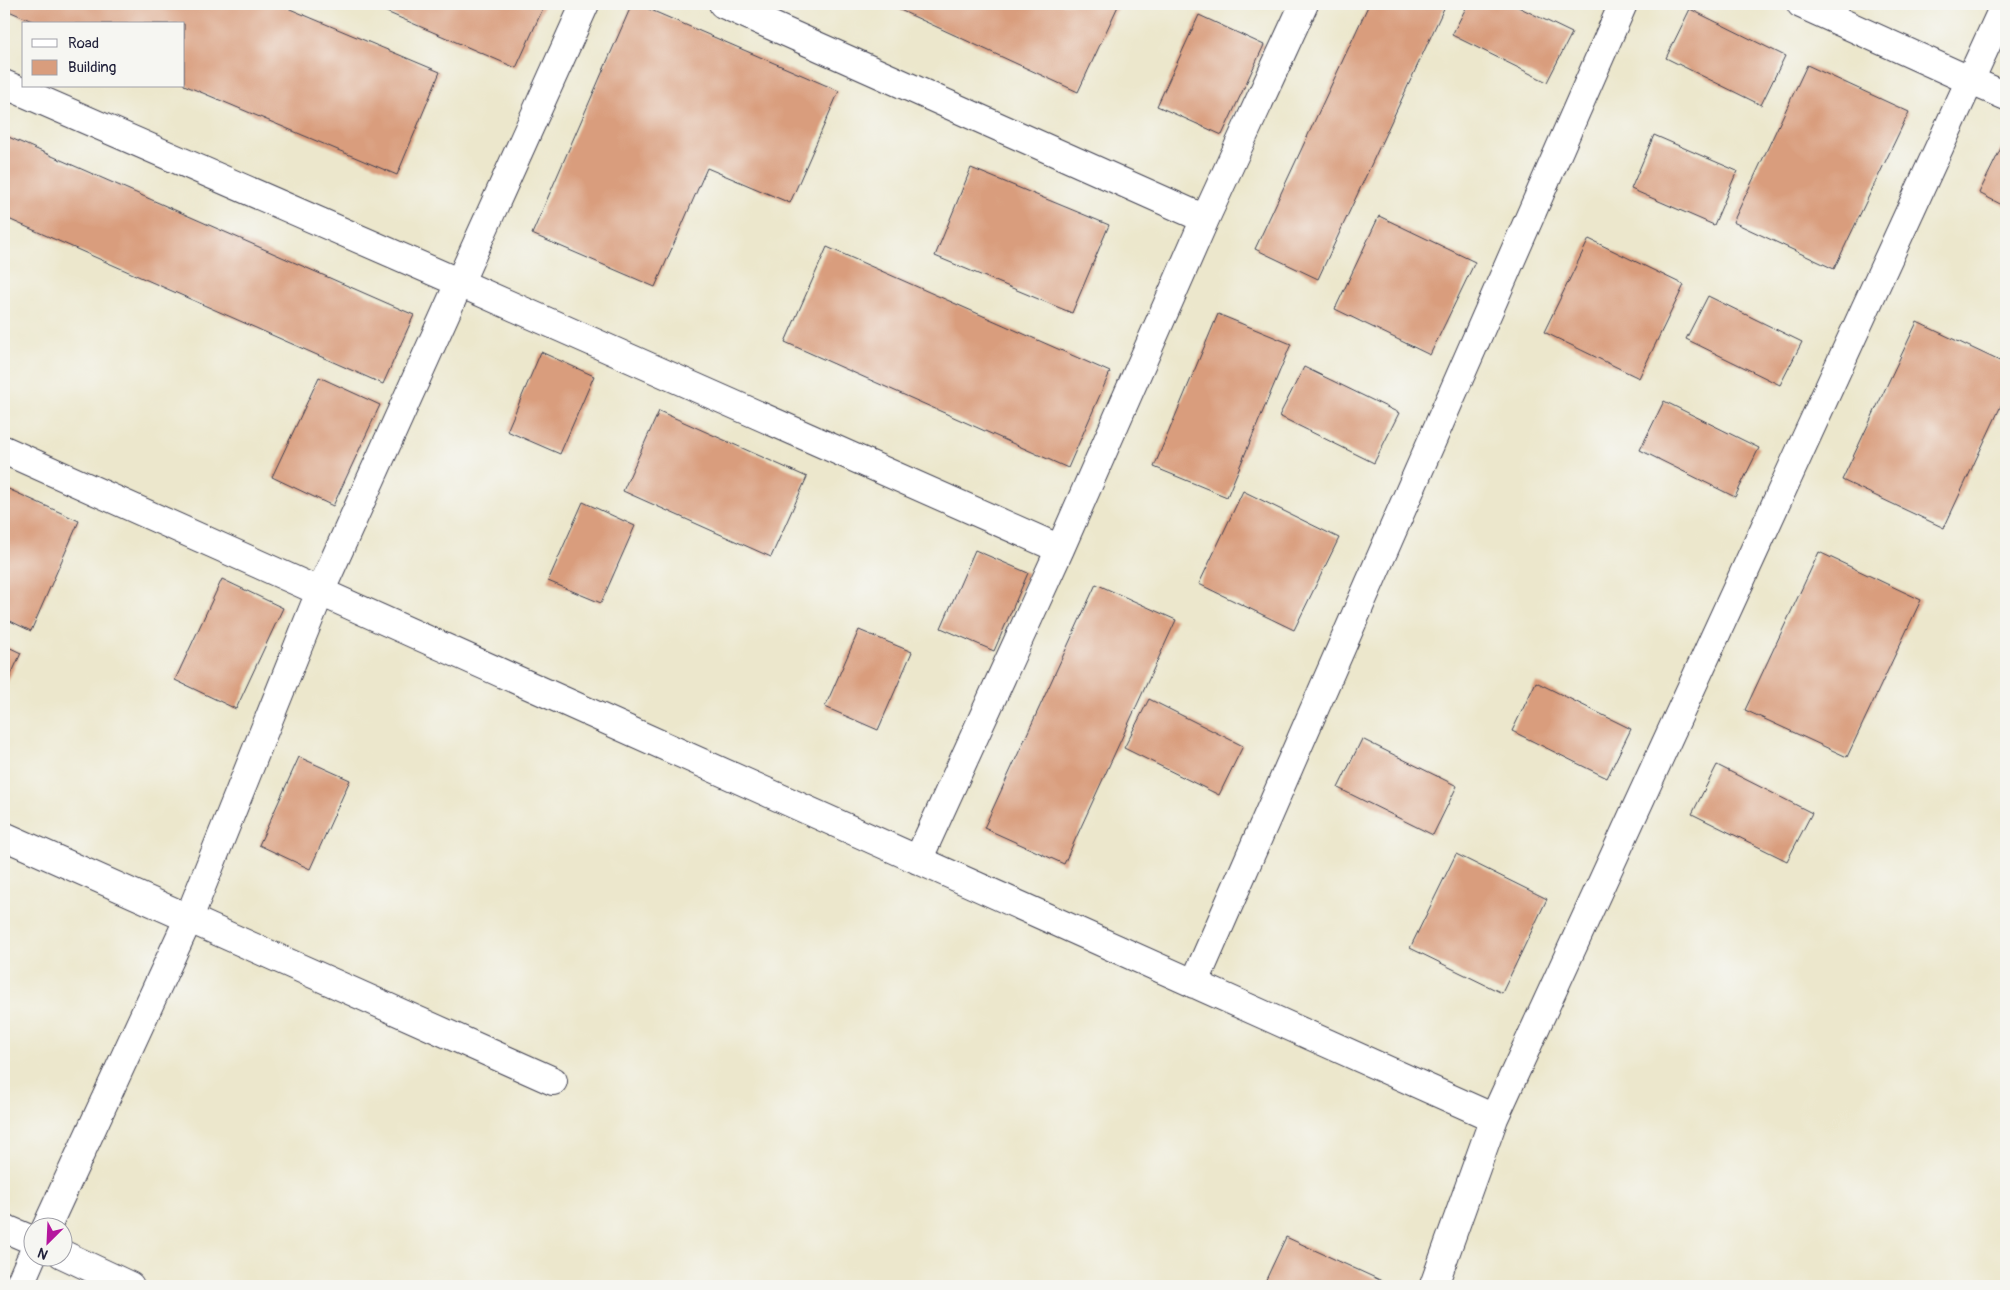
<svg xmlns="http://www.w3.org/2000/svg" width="2010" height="1290" viewBox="0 0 2010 1290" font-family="Pangolin,sans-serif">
<rect width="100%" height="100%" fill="#f6f6f2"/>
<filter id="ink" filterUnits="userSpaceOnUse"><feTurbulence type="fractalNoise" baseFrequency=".02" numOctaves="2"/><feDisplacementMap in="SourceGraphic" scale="10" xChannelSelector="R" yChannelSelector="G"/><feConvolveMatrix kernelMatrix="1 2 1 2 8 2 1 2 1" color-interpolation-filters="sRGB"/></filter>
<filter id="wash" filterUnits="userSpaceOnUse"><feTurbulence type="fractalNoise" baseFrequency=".0096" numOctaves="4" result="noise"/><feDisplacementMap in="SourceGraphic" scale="20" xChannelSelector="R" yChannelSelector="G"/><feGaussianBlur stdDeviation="1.12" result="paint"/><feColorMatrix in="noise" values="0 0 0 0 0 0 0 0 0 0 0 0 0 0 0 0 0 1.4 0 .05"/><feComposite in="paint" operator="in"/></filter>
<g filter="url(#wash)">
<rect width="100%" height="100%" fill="#ece7cc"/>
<g id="blocks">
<path fill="#d99d7d" d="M 4,4 L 278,4 L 440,72 L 397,175 L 184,85 L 184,24 L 39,24 L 4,9 Z
M 368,4 L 545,4 L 516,68 Z
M 632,4 L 637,4 L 839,91 L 790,203 L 707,168 L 655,287 L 532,234 Z
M 887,4 L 1119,4 L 1078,92 Z
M 1369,4 L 1446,4 L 1318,279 L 1255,249 Z
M 1468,4 L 1512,4 L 1572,33 L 1547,82 L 1452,35 Z
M 1690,9 L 1785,56 L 1761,105 L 1666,58 Z
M 1199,15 L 1264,45 L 1222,135 L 1157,106 Z
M 1807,65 L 1909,112 L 1834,269 L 1733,222 Z
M 4,135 L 414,315 L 383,384 L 4,217 Z
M 1654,135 L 1737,171 L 1714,225 L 1631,189 Z
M 2003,144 L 2006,146 L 2006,207 L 1979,193 Z
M 971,168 L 1109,225 L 1072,313 L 935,256 Z
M 1379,216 L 1475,262 L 1430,355 L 1335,309 Z
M 1589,239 L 1684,285 L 1639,378 L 1544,332 Z
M 827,247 L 1110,372 L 1068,468 L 785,342 Z
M 1708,296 L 1802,342 L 1780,385 L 1686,339 Z
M 1218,314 L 1291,344 L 1227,497 L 1154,467 Z
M 1917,322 L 2006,364 L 2006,395 L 1944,528 L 1842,480 Z
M 541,352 L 594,376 L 560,454 L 507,431 Z
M 1304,367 L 1399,413 L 1374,463 L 1279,416 Z
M 319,377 L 380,405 L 333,506 L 272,477 Z
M 1664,401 L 1759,448 L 1735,497 L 1640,450 Z
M 659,411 L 807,477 L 771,557 L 623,491 Z
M 4,487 L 79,521 L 31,631 L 4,618 Z
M 1243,491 L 1339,538 L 1294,630 L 1199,584 Z
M 583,502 L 635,526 L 601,603 L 548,581 Z
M 975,550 L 1028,573 L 994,651 L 941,628 Z
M 1819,552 L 1921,600 L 1847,757 L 1745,710 Z
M 222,579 L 283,608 L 236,709 L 175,680 Z
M 1096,584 L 1176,620 L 1064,864 L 984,828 Z
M 859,630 L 912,652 L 878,730 L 825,707 Z
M 4,645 L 21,653 L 4,690 Z
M 1536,682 L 1631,729 L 1607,778 L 1512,731 Z
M 1149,699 L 1243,746 L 1219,795 L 1124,748 Z
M 1362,739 L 1457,786 L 1433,835 L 1338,788 Z
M 299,757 L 350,780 L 310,869 L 259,845 Z
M 1717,765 L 1812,813 L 1787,861 L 1692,814 Z
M 1456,854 L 1547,899 L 1502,993 L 1410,948 Z
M 1286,1237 L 1393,1286 L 1263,1286 Z"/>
</g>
</g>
<g filter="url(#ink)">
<use href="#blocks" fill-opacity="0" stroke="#404051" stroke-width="1"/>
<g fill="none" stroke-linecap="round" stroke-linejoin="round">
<defs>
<path id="minor" d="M 723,4 L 1205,219
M 1971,81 L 2006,96
M 4,84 L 460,283 L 1060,549
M 4,450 L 1494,1118
M 4,836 L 553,1081
M 918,860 L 1060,549 L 1205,219 L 1304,4
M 1194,984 L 1623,4
M 4,1228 L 32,1240
M 46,1228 L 188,920 L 320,592 L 585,4
M 62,1254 L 130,1286
M 1434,1285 L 1494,1118 L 2005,4
M 19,1286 L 32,1256"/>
<path id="tertiary" d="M 1801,4 L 1971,81"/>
</defs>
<use href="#minor" stroke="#404051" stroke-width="30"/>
<use href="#tertiary" stroke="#404051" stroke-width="30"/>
<use href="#minor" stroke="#fff" stroke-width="28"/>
<use href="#tertiary" stroke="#fff" stroke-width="28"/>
</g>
</g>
<rect width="2010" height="1290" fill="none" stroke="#f6f6f2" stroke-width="20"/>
<rect x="22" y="22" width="162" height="65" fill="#f6f6f2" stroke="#a1a1a9"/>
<rect x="32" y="39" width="25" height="8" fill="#ffffff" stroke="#a1a1a9"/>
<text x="68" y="48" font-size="15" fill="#22223b">Road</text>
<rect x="32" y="60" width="25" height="15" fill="#d99d7d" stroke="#a1a1a9"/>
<text x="68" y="72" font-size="15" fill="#22223b">Building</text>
<g transform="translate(48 1242) rotate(204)"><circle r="24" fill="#f6f6f2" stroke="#a1a1a9"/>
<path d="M0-4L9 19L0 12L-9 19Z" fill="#b5179e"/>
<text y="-8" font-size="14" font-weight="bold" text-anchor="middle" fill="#22223b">N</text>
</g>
</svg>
